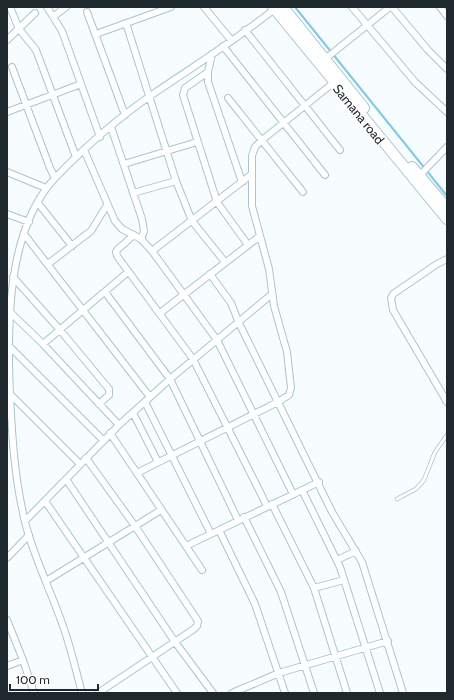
<svg xmlns="http://www.w3.org/2000/svg" width="454" height="700" viewBox="0 0 454 700" font-family="Cabin,sans-serif">
<rect width="100%" height="100%" fill="#f7fcfe"/>
<g fill="none" stroke-linecap="round" stroke-linejoin="round">
<path stroke="#82c8e7" stroke-width="2" d="M 295,7 L 447,196"/>
<defs>
<path id="service" d="M 397,499 L 416,489 L 424,480 L 435,452 L 447,435"/>
<path id="minor" d="M 10,7 L 19,29 L 36,50 L 76,157
M 47,7 L 62,31 L 100,137
M 204,7 L 231,40
M 352,7 L 415,82 L 447,112
M 392,7 L 428,50 L 447,69
M 440,7 L 447,16
M 87,12 L 125,115
M 54,16 L 66,7
M 126,23 L 176,181 L 192,221 L 225,262
M 245,30 L 340,150
M 96,34 L 171,7
M 7,40 L 35,13
M 223,46 L 325,175
M 212,54 L 208,72 L 208,82 L 242,182
M 325,59 L 390,7
M 12,67 L 50,168 L 55,178
M 208,72 L 185,88 L 183,95 L 217,202 L 248,245
M 228,98 L 303,192
M 7,112 L 81,84
M 111,127 L 142,219 L 144,231 L 141,239
M 84,150 L 115,221 L 122,229 L 141,239 L 152,251 L 217,340 L 293,494
M 124,164 L 197,142
M 7,172 L 46,188
M 420,175 L 447,147
M 133,193 L 176,181
M 38,203 L 72,246
M 7,214 L 29,222
M 24,234 L 150,397
M 134,235 L 118,249 L 116,252 L 117,256 L 193,359 L 267,506
M 152,251 L 252,174
M 447,259 L 437,264 L 393,294 L 391,298 L 393,310 L 447,402
M 48,264 L 91,231 L 107,205
M 210,274 L 231,303 L 239,323 L 332,512 L 362,562 L 403,693
M 13,277 L 60,330 L 109,389 L 109,395 L 99,404
M 105,292 L 170,379 L 238,520
M 10,312 L 43,344 L 119,425
M 160,313 L 260,236
M 43,344 L 128,272
M 8,345 L 103,440
M 10,394 L 80,464
M 145,402 L 211,534
M 133,413 L 158,462
M 110,433 L 202,570
M 86,458 L 135,526 L 198,621 L 197,626 L 194,629 L 98,693
M 137,473 L 278,402 L 289,395 L 291,388 L 287,352 L 274,306 L 269,269 L 252,206 L 252,156 L 255,147 L 262,140 L 337,80
M 66,479 L 175,642 L 213,693
M 302,490 L 340,567 L 380,693
M 45,501 L 177,693
M 272,504 L 314,588 L 347,693
M 244,517 L 281,592 L 314,693
M 25,521 L 119,425 L 170,379 L 272,294
M 219,530 L 255,604 L 285,693
M 186,546 L 319,482
M 7,558 L 29,535
M 337,560 L 356,551
M 46,581 L 161,510
M 314,588 L 344,580
M 7,620 L 23,660 L 34,693
M 7,666 L 23,660
M 82,693 C 76,671 71,648 63,626 C 51,591 34,558 25,522 C 15,481 12,438 10,396 C 7,328 6,229 56,177 C 85,147 118,118 153,94 C 194,66 238,39 277,7
M 232,693 L 279,673 L 388,641"/>
<path id="primary" d="M 273,7 L 447,219
M 283,7 L 364,108
M 412,167 L 447,208"/>
</defs>
<use href="#service" stroke="#acc4ce" stroke-width="4.5"/>
<use href="#minor" stroke="#acc4ce" stroke-width="8"/>
<use href="#primary" stroke="#acc4ce" stroke-width="12"/>
<use href="#service" stroke="#fff" stroke-width="3"/>
<use href="#minor" stroke="#fff" stroke-width="6"/>
<use href="#primary" stroke="#fff" stroke-width="10"/>
</g>
<g text-anchor="middle" dominant-baseline="central" stroke-width="4" stroke-linejoin="round" paint-order="stroke">
<g font-size="13" fill="#1f282c" stroke="#fff">
<text transform="translate(359 114) rotate(51)">Samana road</text>
</g>
</g>
<rect width="454" height="700" fill="none" stroke="#1f282c" stroke-width="16"/>
<path d="M10 684v6h88v-6" fill="none" stroke="#1f282c" stroke-width="2"/>
<text x="16" y="684" font-size="12" fill="#1f282c" stroke="#ffffff" stroke-width="3" paint-order="stroke">100 m</text>
</svg>
